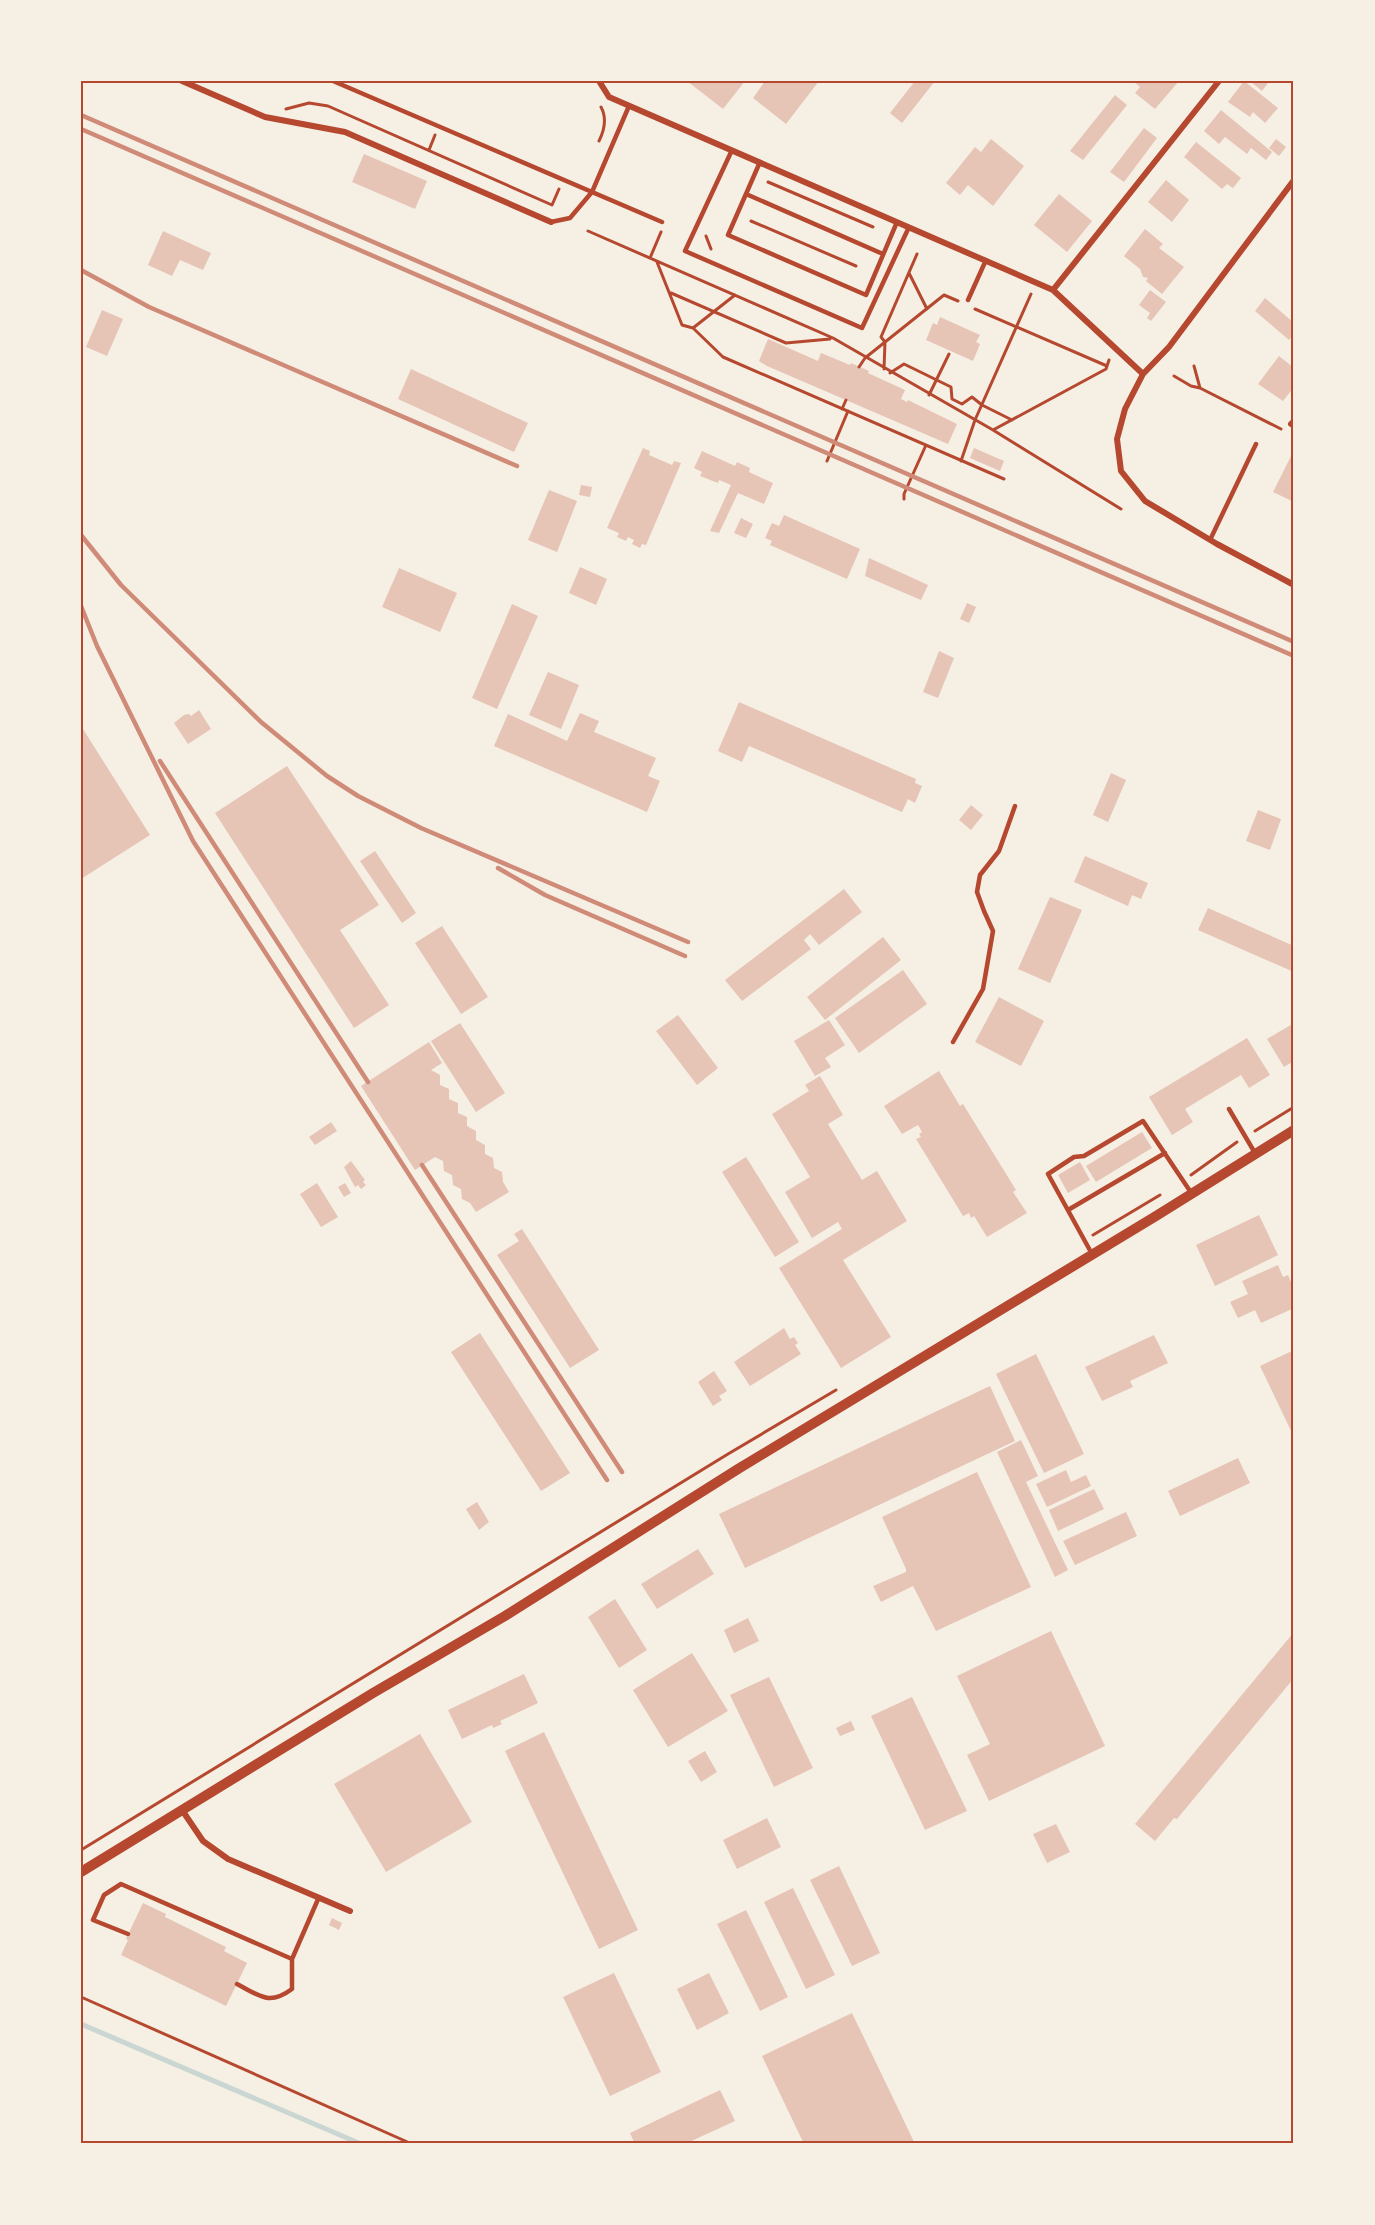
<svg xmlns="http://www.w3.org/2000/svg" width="1375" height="2225" viewBox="0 0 1375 2225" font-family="Quicksand,sans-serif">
<rect width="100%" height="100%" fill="#f6efe4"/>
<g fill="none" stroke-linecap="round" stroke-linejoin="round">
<path stroke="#c9d6d2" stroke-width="5" d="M 81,2024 L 361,2144"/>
</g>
<path fill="#e6c5b7" d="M 687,81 L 745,81 L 723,109 Z
M 765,81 L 819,81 L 786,124 L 753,98 Z
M 915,81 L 935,81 L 902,123 L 890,113 Z
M 1133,81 L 1179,81 L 1155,109 L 1135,93 L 1140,87 Z
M 1244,81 L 1278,108 L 1265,123 L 1253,112 L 1250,117 L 1228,102 Z
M 1250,81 L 1265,81 L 1268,83 L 1262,91 Z
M 1115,95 L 1127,105 L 1083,160 L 1070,151 Z
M 1221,110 L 1272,152 L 1266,160 L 1251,148 L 1247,154 L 1225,137 L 1219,144 L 1204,131 Z
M 1144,128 L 1157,138 L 1124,182 L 1110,172 Z
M 991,139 L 1024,166 L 993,206 L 968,185 L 960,195 L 946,183 L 975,147 L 981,152 Z
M 1276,139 L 1286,147 L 1279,156 L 1269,148 Z
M 1196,142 L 1241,178 L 1233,188 L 1227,184 L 1222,189 L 1184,157 Z
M 364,154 L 427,181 L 415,209 L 352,182 Z
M 1166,180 L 1189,200 L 1172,222 L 1148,202 Z
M 1059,194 L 1092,221 L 1067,252 L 1034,225 Z
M 1145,229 L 1163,244 L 1159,248 L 1184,267 L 1162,294 L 1146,281 L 1148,278 L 1143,277 L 1140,269 L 1124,256 Z
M 163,231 L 211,253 L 203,270 L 180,260 L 172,276 L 148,265 Z
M 1150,290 L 1166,302 L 1151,321 L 1147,318 L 1150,313 L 1139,305 Z
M 1265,298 L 1294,323 L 1294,334 L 1289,340 L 1255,311 Z
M 102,310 L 123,319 L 107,356 L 86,347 Z
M 940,317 L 980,335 L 976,342 L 980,344 L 973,361 L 926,340 L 933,323 L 937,325 Z
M 768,339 L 818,361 L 821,353 L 850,365 L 851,363 L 869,371 L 868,373 L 905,390 L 901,399 L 907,402 L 908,400 L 957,424 L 948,444 L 767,366 L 759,361 Z
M 1279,356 L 1294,368 L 1294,387 L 1283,401 L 1258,384 Z
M 411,369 L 528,423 L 514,452 L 398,399 Z
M 643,448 L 650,451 L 649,455 L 672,465 L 674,461 L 681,463 L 646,545 L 642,544 L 640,548 L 632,544 L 634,540 L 628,537 L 626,541 L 617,537 L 619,533 L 607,528 Z
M 974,448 L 1004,461 L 1000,471 L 970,458 Z
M 1294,450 L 1294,502 L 1273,492 Z
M 702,451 L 735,466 L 737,462 L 750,468 L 749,472 L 773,483 L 764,504 L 738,493 L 719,533 L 710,531 L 731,485 L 719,480 L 718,483 L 700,476 L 702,472 L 694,468 Z
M 581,485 L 592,487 L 590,497 L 579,495 Z
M 549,490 L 577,501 L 557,552 L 528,540 Z
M 784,515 L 860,549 L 847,579 L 770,545 L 772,541 L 765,538 L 772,523 L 779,526 Z
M 741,518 L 753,524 L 746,538 L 734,533 Z
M 869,558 L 928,585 L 921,600 L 865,576 Z
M 580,567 L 607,579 L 596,605 L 569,593 Z
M 399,568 L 457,593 L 440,632 L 382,607 Z
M 967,603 L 976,607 L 969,623 L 960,619 Z
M 512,604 L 538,616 L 497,709 L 472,698 Z
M 939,651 L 954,658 L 938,698 L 923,692 Z
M 548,672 L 579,685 L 561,729 L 529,715 Z
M 739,702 L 916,779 L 915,783 L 922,786 L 915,803 L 908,799 L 902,812 L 749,746 L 742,762 L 718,751 Z
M 199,710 L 211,729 L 188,744 L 174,723 L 184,715 L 189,714 L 191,716 Z
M 580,713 L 599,721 L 594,732 L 656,758 L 648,776 L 660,781 L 647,812 L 494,746 L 508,714 L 567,741 Z
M 81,726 L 150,835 L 81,879 Z
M 287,766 L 379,905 L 340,930 L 389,1005 L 354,1028 L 215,813 Z
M 1111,773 L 1126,780 L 1108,822 L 1093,815 Z
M 971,805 L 983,815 L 971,830 L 959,820 Z
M 1258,810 L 1281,819 L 1270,850 L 1246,841 Z
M 375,851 L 416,913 L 402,923 L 360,861 Z
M 1085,856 L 1148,883 L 1141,899 L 1132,895 L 1128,906 L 1074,882 Z
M 844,889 L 862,912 L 819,945 L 810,934 L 804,940 L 811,949 L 742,1001 L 725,980 Z
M 1050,897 L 1082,910 L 1050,983 L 1018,969 Z
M 1208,908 L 1294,946 L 1294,972 L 1198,930 Z
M 442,926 L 488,997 L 461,1014 L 415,943 Z
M 883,937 L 901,960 L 825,1020 L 807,997 Z
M 903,970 L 927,1004 L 859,1053 L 835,1018 Z
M 999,997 L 1044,1021 L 1021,1066 L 975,1042 Z
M 678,1015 L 718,1068 L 697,1085 L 656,1031 Z
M 829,1020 L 845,1045 L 825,1058 L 831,1067 L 815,1076 L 794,1041 Z
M 460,1023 L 505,1093 L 476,1112 L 431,1041 Z
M 1294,1023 L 1294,1061 L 1284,1067 L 1267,1039 Z
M 1247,1038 L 1270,1075 L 1249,1088 L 1241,1075 L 1185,1109 L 1193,1122 L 1172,1135 L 1149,1097 Z
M 429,1042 L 442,1063 L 431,1070 L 440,1075 L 440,1085 L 449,1089 L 449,1099 L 458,1103 L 458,1113 L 467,1117 L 467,1126 L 476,1131 L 476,1140 L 485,1145 L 485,1154 L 493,1158 L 494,1168 L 502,1172 L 503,1182 L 509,1192 L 476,1212 L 470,1203 L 462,1199 L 461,1189 L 453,1185 L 452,1175 L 444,1171 L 443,1161 L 435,1157 L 415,1170 L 361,1086 Z
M 939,1071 L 960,1106 L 963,1104 L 1016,1190 L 1013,1192 L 1027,1213 L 987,1237 L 974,1216 L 971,1218 L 969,1213 L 963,1216 L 916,1139 L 921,1137 L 919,1134 L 922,1132 L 918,1125 L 902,1134 L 884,1106 Z
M 820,1076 L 843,1115 L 828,1124 L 862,1180 L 877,1171 L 907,1221 L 843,1260 L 891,1337 L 841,1368 L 779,1268 L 842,1229 L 838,1222 L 812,1238 L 785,1192 L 810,1177 L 772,1114 L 809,1091 L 805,1085 Z
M 331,1122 L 337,1131 L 315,1145 L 309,1137 Z
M 1142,1132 L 1152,1148 L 1096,1182 L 1086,1166 Z
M 746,1157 L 799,1242 L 775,1257 L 722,1172 Z
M 351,1161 L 365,1180 L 363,1182 L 366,1185 L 361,1189 L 358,1185 L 355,1187 L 344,1167 Z
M 1080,1162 L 1090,1180 L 1068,1193 L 1058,1175 Z
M 317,1183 L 338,1217 L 321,1227 L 300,1194 Z
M 345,1183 L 351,1193 L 344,1197 L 338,1187 Z
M 1259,1215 L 1278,1255 L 1215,1286 L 1196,1245 Z
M 522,1229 L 599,1350 L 570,1368 L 497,1255 L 519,1241 L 514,1234 Z
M 1278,1265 L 1283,1277 L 1288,1275 L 1294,1289 L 1294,1293 L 1291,1294 L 1294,1308 L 1261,1323 L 1255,1310 L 1238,1318 L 1230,1302 L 1248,1294 L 1242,1281 Z
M 784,1328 L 790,1339 L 794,1337 L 798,1343 L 795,1345 L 801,1354 L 750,1386 L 734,1362 Z
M 480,1333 L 570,1473 L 541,1491 L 451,1352 Z
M 1154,1335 L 1168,1363 L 1130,1381 L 1133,1387 L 1102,1401 L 1085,1367 Z
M 1294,1350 L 1294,1437 L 1260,1366 Z
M 1036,1354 L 1084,1454 L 1044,1473 L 996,1374 Z
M 714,1371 L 727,1391 L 719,1396 L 722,1400 L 713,1406 L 698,1382 Z
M 990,1386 L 1015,1441 L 745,1568 L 719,1514 Z
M 1021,1440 L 1038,1476 L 1026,1482 L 1068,1570 L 1055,1577 L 997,1452 Z
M 1238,1458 L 1250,1483 L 1180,1516 L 1168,1491 Z
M 1066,1470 L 1071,1482 L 1086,1475 L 1091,1486 L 1047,1507 L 1036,1484 Z
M 977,1472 L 1031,1587 L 936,1631 L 913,1586 L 881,1602 L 873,1586 L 906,1572 L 906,1569 L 882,1517 Z
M 1094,1489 L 1104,1509 L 1058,1531 L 1049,1510 Z
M 477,1502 L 489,1522 L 479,1530 L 466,1509 Z
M 1126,1512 L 1137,1536 L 1075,1565 L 1063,1541 Z
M 698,1549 L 714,1574 L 657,1609 L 641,1584 Z
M 615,1599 L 647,1650 L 619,1668 L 588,1617 Z
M 748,1618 L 759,1641 L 734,1653 L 724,1630 Z
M 1051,1631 L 1105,1746 L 989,1801 L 967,1755 L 990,1744 L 957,1676 Z
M 1294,1632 L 1294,1678 L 1177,1819 L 1174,1818 L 1155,1841 L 1135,1824 Z
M 692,1653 L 728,1711 L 668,1747 L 633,1690 Z
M 524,1674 L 538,1703 L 500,1721 L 502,1724 L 493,1728 L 492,1725 L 462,1739 L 448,1710 Z
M 769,1677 L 813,1768 L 774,1787 L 730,1695 Z
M 912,1697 L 967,1811 L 925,1830 L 871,1716 Z
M 851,1721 L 855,1730 L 840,1736 L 836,1728 Z
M 544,1732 L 638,1930 L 599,1949 L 505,1751 Z
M 420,1734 L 472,1822 L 386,1872 L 334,1784 Z
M 705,1751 L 717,1772 L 701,1782 L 688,1761 Z
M 767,1818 L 781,1847 L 737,1869 L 723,1840 Z
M 1056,1824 L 1070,1852 L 1047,1863 L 1033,1834 Z
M 839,1866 L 880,1953 L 852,1966 L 810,1880 Z
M 793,1888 L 835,1975 L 806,1989 L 764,1902 Z
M 143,1903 L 166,1914 L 165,1917 L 226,1947 L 224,1951 L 247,1963 L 226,2006 L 121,1955 L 128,1940 L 126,1939 Z
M 746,1910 L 788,1997 L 760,2011 L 717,1924 Z
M 332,1918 L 342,1923 L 339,1930 L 329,1925 Z
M 614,1973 L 661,2072 L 610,2096 L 563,1997 Z
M 709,1973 L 729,2013 L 697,2030 L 677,1989 Z
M 852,2013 L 881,2073 L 915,2144 L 804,2144 L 762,2056 Z
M 720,2090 L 735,2121 L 685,2144 L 635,2144 L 630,2133 Z"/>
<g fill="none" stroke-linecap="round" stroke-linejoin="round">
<path stroke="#b5482f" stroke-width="3" d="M 286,109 L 309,103 L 328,106 L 552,205 L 559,189
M 599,141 C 604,131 607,118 601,107
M 429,150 L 435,135
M 768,182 L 873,227
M 751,221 L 856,266
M 588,231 L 833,338 L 993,430 L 1106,369 L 1109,360
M 706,236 L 711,249
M 650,258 L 661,232
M 657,262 L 682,325 L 693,328 L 723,357 L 1004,479
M 909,273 L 927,309
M 671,293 L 786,343 L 830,339
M 975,309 L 1107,366
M 693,328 L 735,295
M 1194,366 L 1200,388 L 1281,429
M 859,367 L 865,358 L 944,295 L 958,301
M 884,369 L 885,342 L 881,337 L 917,254
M 890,373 L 904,364 L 951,387 L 952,399 L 962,404 L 972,397 L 982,405 L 1012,420
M 1174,376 L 1191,386 L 1200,388
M 929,395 L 949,354
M 842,409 L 846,400
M 993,430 L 1121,509
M 827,461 L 848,411
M 961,461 L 975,420 L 1031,294
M 904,499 L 904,494 L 926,445
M 1255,1131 L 1294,1107
M 1191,1175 L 1237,1142
M 1093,1235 L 1160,1195
M 81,1850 L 728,1454 L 836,1390
M 81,1997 L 412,2144"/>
<path stroke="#b5482f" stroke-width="4.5" d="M 333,81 L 662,222
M 732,150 L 685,251 L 862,328 L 909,227
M 760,162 L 728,235 L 866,295 L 897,222
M 746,194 L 883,254
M 551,222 L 570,218 L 592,192 L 629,106
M 968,300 L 986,260
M 1210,540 L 1256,444
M 953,1042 L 983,989 L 993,931 L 984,911 L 977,892 L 980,875 L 999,851 L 1015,806
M 1229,1109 L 1255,1153
M 1068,1210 L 1165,1153
M 1092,1254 L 1048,1174 L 1074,1157 L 1084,1156 L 1143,1121 L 1192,1194
M 128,1934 L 93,1920 L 104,1895 L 121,1884 L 292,1959
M 237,1984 C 260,1996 269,2006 292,1989 L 292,1959 L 319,1897"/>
<path stroke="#b5482f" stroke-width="6" d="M 182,81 L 265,117 L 345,132 L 551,222
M 599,81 L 609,97 L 1053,290 L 1143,374
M 1294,180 L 1169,347 L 1143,374 L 1125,409 L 1117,439 L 1121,471 L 1145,501 L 1217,544 L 1294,585
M 1053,290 L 1219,81
M 1291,424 L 1294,421
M 182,1810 L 203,1841 L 228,1859 L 350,1911"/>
<path stroke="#b5482f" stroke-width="10" d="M 81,1872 L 373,1693 L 505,1616 L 738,1469 L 1156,1216 L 1294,1130"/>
<path stroke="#cf8b77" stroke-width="4.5" d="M 81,115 L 1294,642
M 81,129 L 1294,656
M 81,270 L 149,307 L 517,466
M 81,535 L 121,585 L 261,722 L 327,776 L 358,796 L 421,828 L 688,942
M 81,606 L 97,646 L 193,841 L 607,1480
M 160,761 L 368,1082
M 498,868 L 545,895 L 685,956
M 422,1165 L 622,1472"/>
</g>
<rect width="1375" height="2225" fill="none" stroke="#f6efe4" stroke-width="165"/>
<rect x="82" y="82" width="1210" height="2060" fill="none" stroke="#b5482f" stroke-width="2"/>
</svg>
